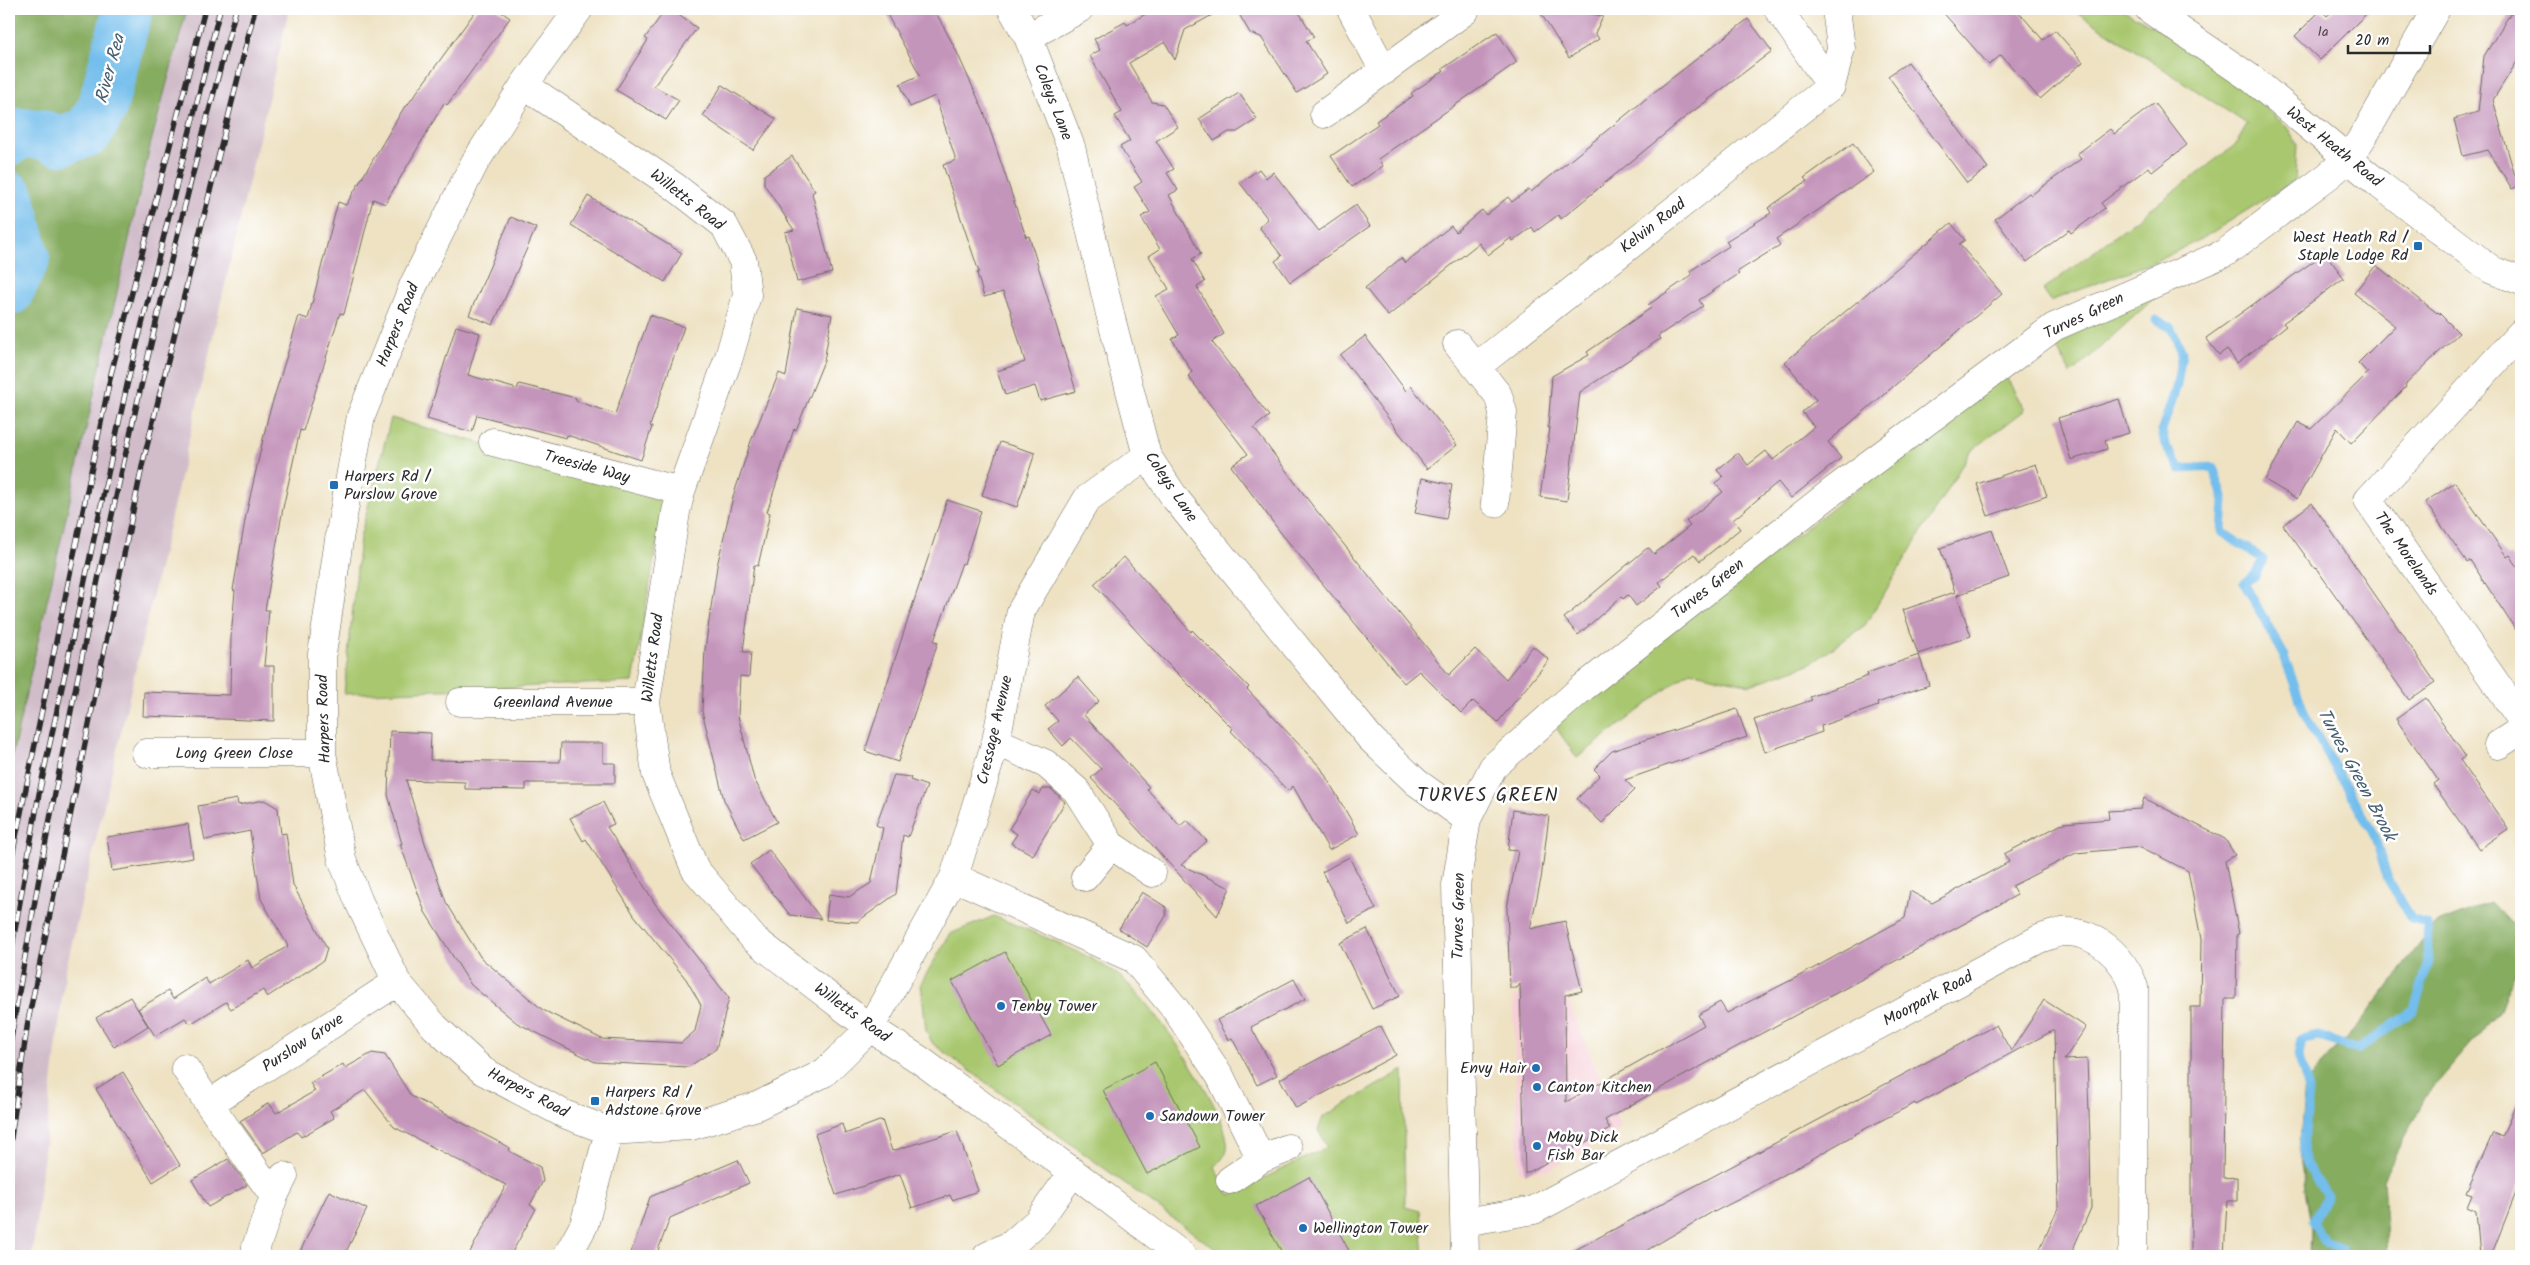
<svg xmlns="http://www.w3.org/2000/svg" width="2530" height="1265" viewBox="0 0 2530 1265" font-family="Kalam,sans-serif">
<rect width="100%" height="100%" fill="#fff"/>
<filter id="ink" filterUnits="userSpaceOnUse"><feTurbulence type="fractalNoise" baseFrequency=".02" numOctaves="2"/><feDisplacementMap in="SourceGraphic" scale="10" xChannelSelector="R" yChannelSelector="G"/><feConvolveMatrix kernelMatrix="1 2 1 2 8 2 1 2 1" color-interpolation-filters="sRGB"/></filter>
<filter id="wash" filterUnits="userSpaceOnUse"><feTurbulence type="fractalNoise" baseFrequency=".0096" numOctaves="4" result="noise"/><feDisplacementMap in="SourceGraphic" scale="20" xChannelSelector="R" yChannelSelector="G"/><feGaussianBlur stdDeviation="1.12" result="paint"/><feColorMatrix in="noise" values="0 0 0 0 0 0 0 0 0 0 0 0 0 0 0 0 0 1.4 0 .05"/><feComposite in="paint" operator="in"/></filter>
<g filter="url(#wash)">
<rect width="100%" height="100%" fill="#eee2c3"/>
<path fill="#f6cfd8" d="M 1513,996 L 1567,999 L 1621,1128 L 1549,1170 L 1519,1171 Z"/>
<path fill="#d1bdca" d="M 187,9 L 289,9 L 65,973 L 32,1256 L 9,1256 L 9,769 L 151,142 Z"/>
<path fill="#a8c76e" stroke="#6a794c" d="M 2072,9 L 2122,9 L 2184,44 L 2238,82 L 2290,130 L 2297,145 L 2295,180 L 2203,238 L 2159,260 L 2050,301 L 2043,290 L 2235,145 L 2247,124 Z
M 2173,281 L 2071,374 L 2051,337 Z
M 2005,375 L 2025,410 L 1970,452 L 1865,625 L 1812,663 L 1750,685 L 1690,671 L 1577,758 L 1553,723 Z
M 391,418 L 665,495 L 633,682 L 344,694 L 360,538 Z
M 994,916 C 1034,933 1077,948 1114,972 C 1147,994 1222,1102 1227,1141 C 1229,1153 1222,1159 1215,1167 L 1230,1195 L 1327,1147 L 1318,1130 L 1323,1117 L 1403,1070 L 1405,1206 L 1420,1210 L 1424,1256 L 1225,1256 L 933,1044 L 926,1031 L 921,983 L 950,934 Z"/>
<path fill="#86ac61" stroke="#586c46" d="M 9,9 L 187,9 L 151,142 L 9,769 Z
M 2491,902 L 2521,934 L 2521,956 L 2501,1009 L 2426,1096 L 2383,1179 L 2388,1256 L 2310,1256 L 2311,1226 L 2299,1152 L 2305,1083 L 2362,1020 L 2435,924 Z"/>
<g fill="none" stroke-linecap="round" stroke-linejoin="round">
<path stroke="#73beec" stroke-width="9" d="M 2157,320 L 2171,328 L 2182,352 L 2177,385 L 2162,430 L 2165,445 L 2180,469 L 2213,467 L 2224,500 L 2222,532 L 2263,559 L 2255,575 L 2244,583 L 2283,653 L 2306,717 L 2374,835 L 2389,882 L 2412,919 L 2427,924 L 2428,965 L 2414,1010 L 2358,1050 L 2318,1036 L 2301,1039 L 2298,1055 L 2309,1090 L 2303,1152 L 2306,1164 L 2327,1196 L 2313,1221 L 2324,1241 L 2341,1249 L 2339,1256"/>
<path stroke="#73beec" stroke-width="50" d="M 9,141 L 17,133 L 40,134 L 60,141 L 88,132 L 102,108 L 128,9
M 9,196 L 25,258 L 9,291"/>
</g>
<g id="blocks">
<path fill="#c495bb" d="M 477,9 L 497,9 L 510,18 L 447,105 L 444,103 L 385,204 L 373,199 L 344,314 L 340,313 L 303,431 L 300,430 L 283,508 L 265,610 L 269,610 L 264,666 L 274,666 L 274,721 L 143,716 L 144,692 L 230,695 L 231,637 L 235,591 L 233,590 L 246,515 L 268,417 L 299,316 L 308,319 L 338,202 L 346,205 L 405,106 L 406,107 Z
M 666,9 L 670,9 L 697,28 L 654,86 L 679,100 L 666,120 L 616,90 L 648,40 L 645,38 Z
M 884,9 L 934,9 L 955,48 L 984,112 L 1026,237 L 1029,236 L 1076,391 L 1040,401 L 1035,386 L 1005,395 L 997,371 L 1025,362 L 1010,309 L 1003,292 L 984,297 L 977,273 L 979,272 L 943,165 L 956,160 L 935,96 L 910,107 L 900,84 L 920,75 Z
M 1154,9 L 1223,9 L 1185,30 L 1175,60 L 1165,42 L 1129,63 L 1152,102 L 1163,104 L 1178,127 L 1156,141 L 1174,169 L 1167,173 L 1178,190 L 1169,195 L 1201,254 L 1192,259 L 1205,282 L 1197,287 L 1224,334 L 1212,342 L 1269,416 L 1254,428 L 1312,505 L 1449,675 L 1475,649 L 1506,679 L 1533,646 L 1549,660 L 1498,722 L 1473,701 L 1461,713 L 1419,671 L 1404,683 L 1281,533 L 1231,466 L 1248,454 L 1188,376 L 1192,372 L 1172,339 L 1179,335 L 1156,296 L 1169,289 L 1149,256 L 1160,249 L 1141,217 L 1150,212 L 1134,187 L 1142,182 L 1120,147 L 1130,141 L 1115,116 L 1122,112 L 1090,56 L 1100,50 L 1094,39 L 1125,22 L 1127,25 Z
M 1236,9 L 1297,9 L 1314,37 L 1306,41 L 1327,74 L 1297,93 L 1261,37 L 1250,33 Z
M 1538,9 L 1584,9 L 1586,13 L 1603,16 L 1595,33 L 1599,39 L 1569,58 Z
M 1940,9 L 2016,9 L 2043,40 L 2055,30 L 2083,62 L 2040,99 L 2001,55 L 1989,65 Z
M 2335,9 L 2371,9 L 2320,60 L 2295,36 L 2321,10 L 2327,16 Z
M 2513,9 L 2521,9 L 2521,55 L 2493,100 L 2518,186 L 2512,189 L 2488,150 L 2463,156 L 2454,119 L 2478,112 L 2484,56 Z
M 1748,19 L 1772,51 L 1683,119 L 1561,219 L 1558,215 L 1535,232 L 1532,227 L 1513,241 L 1511,238 L 1488,255 L 1479,243 L 1388,316 L 1365,288 L 1401,258 L 1405,263 L 1451,226 L 1456,232 L 1482,210 L 1486,215 L 1508,197 L 1512,202 L 1529,189 L 1531,192 L 1658,89 Z
M 1497,32 L 1517,62 L 1378,159 L 1383,166 L 1352,187 L 1331,156 L 1378,124 L 1376,121 L 1413,96 L 1411,93 L 1444,71 L 1442,69 Z
M 1908,62 L 1988,168 L 1967,183 L 1888,76 Z
M 722,85 L 776,119 L 753,150 L 703,116 Z
M 1239,93 L 1257,119 L 1237,132 L 1229,132 L 1214,141 L 1199,119 Z
M 2155,103 L 2187,145 L 2152,172 L 2149,167 L 2101,203 L 2105,208 L 2071,233 L 2069,230 L 2027,262 L 1995,219 L 2029,193 L 2031,195 L 2081,159 L 2077,154 L 2110,129 L 2114,134 Z
M 1853,143 L 1874,172 L 1776,239 L 1780,245 L 1737,272 L 1739,274 L 1699,300 L 1703,306 L 1658,336 L 1660,339 L 1580,392 L 1567,501 L 1540,497 L 1550,428 L 1548,428 L 1552,376 L 1589,355 L 1587,352 L 1651,308 L 1648,305 L 1692,275 L 1690,271 L 1729,246 L 1726,241 L 1771,213 L 1768,208 L 1807,181 L 1804,178 Z
M 792,156 L 815,191 L 812,193 L 832,273 L 797,282 L 785,232 L 794,230 L 764,184 L 764,175 Z
M 1259,169 L 1266,178 L 1273,172 L 1319,231 L 1356,205 L 1370,226 L 1290,282 L 1275,261 L 1282,256 L 1259,227 L 1268,219 L 1240,183 Z
M 588,196 L 682,253 L 665,282 L 571,225 Z
M 511,217 L 536,228 L 493,325 L 469,315 Z
M 1951,223 L 1965,240 L 1959,244 L 2002,294 L 1828,442 L 1841,458 L 1791,498 L 1778,482 L 1733,520 L 1740,529 L 1700,561 L 1694,554 L 1659,582 L 1662,586 L 1636,606 L 1628,595 L 1623,599 L 1621,597 L 1578,635 L 1564,618 L 1646,549 L 1649,548 L 1654,554 L 1690,526 L 1686,521 L 1723,492 L 1715,483 L 1723,477 L 1717,470 L 1738,453 L 1748,465 L 1766,451 L 1773,460 L 1814,427 L 1802,412 L 1816,400 L 1785,362 Z
M 2325,253 L 2344,278 L 2283,323 L 2286,326 L 2237,363 L 2227,349 L 2219,355 L 2206,338 Z
M 2376,265 L 2437,313 L 2438,312 L 2459,333 L 2405,385 L 2406,387 L 2351,443 L 2337,428 L 2297,499 L 2265,480 L 2298,422 L 2311,429 L 2368,373 L 2358,363 L 2395,326 L 2354,293 Z
M 797,308 L 832,315 L 824,361 L 796,430 L 794,429 L 767,512 L 770,513 L 758,566 L 754,565 L 743,652 L 751,652 L 749,677 L 740,676 L 738,716 L 754,779 L 777,822 L 744,839 L 724,800 L 702,711 L 705,649 L 717,566 L 733,497 L 751,441 L 779,373 L 786,376 Z
M 650,315 L 684,327 L 650,426 L 652,427 L 641,460 L 567,435 L 566,438 L 477,415 L 472,432 L 427,419 L 456,326 L 480,333 L 468,375 L 517,389 L 519,384 L 576,398 L 576,401 L 615,414 Z
M 1365,336 L 1406,391 L 1411,386 L 1457,445 L 1427,469 L 1340,355 Z
M 2119,399 L 2129,433 L 2105,440 L 2107,449 L 2071,460 L 2058,418 Z
M 1000,442 L 1035,453 L 1017,507 L 982,495 Z
M 2036,464 L 2047,496 L 1988,516 L 1977,484 Z
M 1422,478 L 1452,485 L 1446,519 L 1415,513 Z
M 2455,482 L 2507,557 L 2510,555 L 2521,572 L 2521,638 L 2470,560 L 2467,562 L 2425,502 Z
M 947,500 L 981,511 L 964,564 L 962,563 L 934,641 L 938,642 L 898,762 L 865,751 Z
M 2312,503 L 2435,682 L 2409,700 L 2316,568 L 2315,569 L 2283,525 Z
M 1992,530 L 2009,577 L 1957,595 L 1971,636 L 1918,654 L 1903,610 L 1955,592 L 1940,548 Z
M 1124,557 L 1191,632 L 1192,630 L 1249,687 L 1247,689 L 1321,768 L 1359,834 L 1329,850 L 1293,786 L 1288,791 L 1231,731 L 1233,729 L 1151,647 L 1094,584 Z
M 1919,655 L 1929,685 L 1877,703 L 1878,706 L 1821,726 L 1822,732 L 1765,752 L 1754,720 L 1812,700 L 1810,697 L 1868,676 L 1867,673 Z
M 1078,677 L 1099,701 L 1084,715 L 1149,787 L 1147,789 L 1180,826 L 1187,820 L 1207,841 L 1181,865 L 1230,888 L 1217,916 L 1091,778 L 1101,769 L 1071,738 L 1063,746 L 1048,729 L 1058,721 L 1045,706 Z
M 2426,698 L 2465,756 L 2460,760 L 2508,829 L 2479,849 L 2433,784 L 2438,780 L 2396,719 Z
M 1737,709 L 1747,737 L 1625,780 L 1635,790 L 1602,823 L 1577,799 L 1600,775 L 1594,769 L 1612,751 Z
M 390,731 L 431,733 L 430,760 L 560,762 L 561,743 L 603,743 L 603,763 L 615,763 L 615,783 L 526,783 L 526,790 L 465,789 L 465,782 L 406,780 L 425,843 L 446,902 L 481,958 L 543,1010 L 602,1039 L 681,1043 L 695,1031 L 701,1005 L 686,979 L 634,915 L 586,839 L 583,841 L 570,818 L 603,802 L 614,824 L 607,827 L 656,905 L 729,998 L 716,1049 L 688,1067 L 595,1062 L 517,1023 L 471,985 L 425,912 L 400,844 L 402,844 L 388,795 Z
M 894,775 L 911,777 L 910,780 L 927,786 L 908,837 L 903,835 L 896,894 L 857,922 L 826,920 L 829,894 L 849,897 L 871,883 L 883,828 L 876,825 Z
M 1043,789 L 1051,789 L 1065,802 L 1033,855 L 1011,843 L 1017,834 L 1009,829 L 1033,790 L 1040,794 Z
M 2144,798 L 2225,839 L 2235,855 L 2225,861 L 2239,934 L 2237,934 L 2236,999 L 2225,999 L 2223,1178 L 2237,1177 L 2237,1201 L 2227,1201 L 2224,1256 L 2191,1256 L 2191,1007 L 2200,1007 L 2201,939 L 2188,871 L 2141,847 L 2076,853 L 2012,886 L 2017,895 L 1661,1088 L 1605,1120 L 1610,1129 L 1525,1174 L 1520,984 L 1517,988 L 1510,988 L 1507,908 L 1518,851 L 1508,850 L 1513,810 L 1549,816 L 1541,879 L 1530,929 L 1565,921 L 1582,991 L 1565,995 L 1566,1102 L 1704,1025 L 1698,1015 L 1720,1002 L 1727,1013 L 1805,973 L 1905,918 L 1910,891 L 1932,903 L 2009,862 L 2004,854 L 2064,823 L 2109,819 L 2108,811 L 2141,809 Z
M 237,799 L 238,805 L 264,800 L 278,808 L 281,834 L 286,833 L 293,885 L 327,948 L 323,961 L 267,997 L 263,990 L 231,1009 L 226,1002 L 190,1024 L 185,1018 L 155,1036 L 138,1009 L 168,991 L 173,999 L 205,978 L 209,984 L 248,960 L 252,968 L 288,946 L 261,899 L 250,831 L 205,840 L 198,806 Z
M 188,824 L 193,858 L 112,871 L 107,837 Z
M 769,850 L 821,919 L 790,915 L 750,864 Z
M 1349,857 L 1376,909 L 1349,923 L 1322,872 Z
M 1142,892 L 1166,907 L 1166,916 L 1147,947 L 1119,929 Z
M 1367,929 L 1400,996 L 1372,1009 L 1340,943 Z
M 1005,952 L 1051,1035 L 998,1065 L 952,981 Z
M 1294,979 L 1305,999 L 1251,1027 L 1277,1075 L 1257,1085 L 1232,1038 L 1228,1040 L 1217,1020 Z
M 130,997 L 148,1026 L 114,1047 L 96,1018 Z
M 2044,1000 L 2086,1027 L 2064,1060 L 2087,1059 L 2090,1140 L 2091,1208 L 2070,1256 L 2037,1256 L 2058,1208 L 2054,1030 L 1916,1105 L 1915,1103 L 1859,1132 L 1759,1189 L 1714,1212 L 1714,1211 L 1637,1256 L 1564,1256 L 1996,1025 L 2011,1051 Z
M 1381,1026 L 1396,1055 L 1296,1108 L 1280,1079 Z
M 372,1053 L 385,1055 L 411,1096 L 510,1148 L 509,1151 L 540,1167 L 543,1181 L 530,1205 L 536,1209 L 510,1256 L 468,1256 L 506,1185 L 394,1127 L 365,1090 L 330,1111 L 334,1118 L 301,1137 L 297,1132 L 263,1153 L 240,1121 L 269,1103 L 276,1113 L 315,1091 L 310,1083 L 343,1064 L 345,1068 Z
M 1155,1062 L 1200,1147 L 1147,1174 L 1103,1090 Z
M 123,1072 L 180,1165 L 153,1182 L 96,1089 Z
M 2520,1093 L 2521,1180 L 2491,1256 L 2480,1256 L 2476,1211 L 2467,1207 L 2472,1195 L 2466,1193 L 2493,1133 L 2502,1137 Z
M 882,1120 L 892,1151 L 957,1131 L 978,1191 L 952,1200 L 950,1195 L 912,1208 L 900,1174 L 836,1195 L 815,1134 L 842,1124 L 845,1134 Z
M 228,1159 L 247,1185 L 208,1207 L 192,1180 Z
M 738,1160 L 749,1183 L 670,1218 L 656,1256 L 630,1256 L 650,1197 Z
M 1309,1177 L 1330,1216 L 1352,1256 L 1284,1256 L 1256,1206 Z
M 329,1191 L 367,1209 L 344,1256 L 298,1256 Z"/>
</g>
</g>
<g filter="url(#ink)">
<use href="#blocks" fill-opacity="0" stroke="#6f6b60" stroke-width="1"/>
<g fill="none" stroke-linecap="round" stroke-linejoin="round">
<defs>
<path id="minor" d="M 579,9 L 524,85 L 474,164 L 414,284 L 361,416 L 340,533 L 322,654 L 322,753 L 342,859 L 359,902 L 397,982 L 435,1027 L 483,1071 L 564,1114 L 609,1131 L 691,1126 L 757,1106 L 824,1073 L 870,1028 L 954,877 L 996,741 L 1021,611 L 1087,499 L 1147,456
M 1012,9 L 1028,37 L 1071,147 L 1111,318 L 1147,456 L 1175,498 L 1370,738 L 1416,782 L 1467,819
M 1351,9 L 1384,71
M 1778,9 L 1831,86
M 2149,9 L 2252,79 L 2380,185 L 2492,270 L 2521,281
M 1028,37 L 1079,9
M 524,85 L 674,186 L 724,225 L 743,261 L 747,295 L 729,357 L 681,491 L 676,512 L 646,702 L 656,774 L 695,869 L 754,939 L 870,1028 L 920,1060 L 1073,1172 L 1183,1256
M 1324,114 L 1465,11
M 2521,333 L 2368,500 L 2521,719
M 1457,344 L 1476,367
M 493,442 L 681,491
M 1495,503 L 1503,412 L 1498,395 L 1476,367 L 1831,86 L 1841,48 L 1836,9
M 460,702 L 646,702
M 996,741 L 1046,764 L 1076,790 L 1111,845 L 1152,873
M 2498,745 L 2521,730
M 146,753 L 322,753
M 954,877 L 1134,959 L 1176,1010 L 1220,1076 L 1261,1159 L 1288,1148
M 1085,877 L 1111,845
M 185,1068 L 209,1104 L 397,982
M 209,1104 L 274,1196 L 284,1176
M 1230,1180 L 1261,1159
M 1465,1222 L 1534,1210 L 2039,939 C 2046,937 2055,933 2062,932 C 2096,930 2124,958 2134,987 L 2133,1248 L 2131,1256
M 256,1247 L 274,1196
M 567,1256 L 584,1225 L 609,1131
M 987,1256 L 1012,1244 L 1038,1221 L 1073,1172
M 1465,1256 L 1456,885 L 1467,819 L 1493,767 L 1580,690 L 1833,491 L 2054,327 L 2225,253 L 2328,176 L 2349,158 L 2366,132 L 2436,9"/>
</defs>
<use href="#minor" stroke="#6f6b60" stroke-width="29"/>
<use href="#minor" stroke="#fff" stroke-width="28"/>
<defs>
<path id="rail" d="M 9,871 L 111,374 L 205,9
M 9,964 L 39,794 L 127,385 L 220,9
M 9,1051 C 67,700 143,352 236,9
M 9,1151 L 28,1021 L 143,462 L 255,9"/>
</defs>
<use href="#rail" stroke="#2b2b2b" stroke-width="5.5"/>
<use href="#rail" stroke="#fff" stroke-width="4" stroke-dasharray="11" stroke-linecap="butt"/>
</g>
</g>
<g fill="#1f6fb2" stroke="#fff" stroke-width="2">
<rect x="2413" y="241" width="10" height="10" rx="2.5"/>
<rect x="329" y="480" width="10" height="10" rx="2.5"/>
<circle cx="1001" cy="1006" r="5"/>
<circle cx="1536" cy="1068" r="5"/>
<circle cx="1537" cy="1087" r="5"/>
<rect x="590" y="1096" width="10" height="10" rx="2.5"/>
<circle cx="1150" cy="1116" r="5"/>
<circle cx="1537" cy="1146" r="5"/>
<circle cx="1303" cy="1228" r="5"/>
</g>
<g text-anchor="middle" dominant-baseline="central" stroke-width="5" stroke-linejoin="round" paint-order="stroke">
<g font-size="14" fill="#51464f">
<text x="2323" y="32">1a</text>
</g>
<g font-size="16" fill="#2b2b2b" stroke="#fff">
<text transform="translate(1053 102) rotate(69)">Coleys Lane</text>
<text transform="translate(2334 147) rotate(39)">West Heath Road</text>
<text transform="translate(687 200) rotate(38)">Willetts Road</text>
<text transform="translate(1653 226) rotate(-38)">Kelvin Road</text>
<text transform="translate(2084 316) rotate(-26)">Turves Green</text>
<text transform="translate(398 325) rotate(-68)">Harpers Road</text>
<text transform="translate(587 467) rotate(15)">Treeside Way</text>
<text transform="translate(1171 487) rotate(56)">Coleys Lane</text>
<text transform="translate(2406 554) rotate(55)">The Morelands</text>
<text transform="translate(1708 589) rotate(-38)">Turves Green</text>
<text transform="translate(653 658) rotate(-83)">Willetts Road</text>
<text x="553" y="702">Greenland Avenue</text>
<text transform="translate(324 719) rotate(-92)">Harpers Road</text>
<text transform="translate(995 730) rotate(-77)">Cressage Avenue</text>
<text x="234" y="753">Long Green Close</text>
<text transform="translate(1459 916) rotate(-89)">Turves Green</text>
<text transform="translate(1928 999) rotate(-28)">Moorpark Road</text>
<text transform="translate(852 1013) rotate(36)">Willetts Road</text>
<text transform="translate(303 1043) rotate(-33)">Purslow Grove</text>
<text transform="translate(528 1093) rotate(28)">Harpers Road</text>
</g>
<g font-size="16" fill="#2b2b2b" stroke="#fff" text-anchor="start">
<text x="2408" y="237" text-anchor="end">West Heath Rd /<tspan x="2408" dy="18">Staple Lodge Rd</tspan></text>
<text x="344" y="476">Harpers Rd /<tspan x="344" dy="18">Purslow Grove</tspan></text>
<text x="1011" y="1006">Tenby Tower</text>
<text x="1526" y="1068" text-anchor="end">Envy Hair</text>
<text x="1547" y="1087">Canton Kitchen</text>
<text x="605" y="1092">Harpers Rd /<tspan x="605" dy="18">Adstone Grove</tspan></text>
<text x="1160" y="1116">Sandown Tower</text>
<text x="1547" y="1137">Moby Dick<tspan x="1547" dy="18">Fish Bar</tspan></text>
<text x="1313" y="1228">Wellington Tower</text>
</g>
<g font-size="18" font-style="italic" fill="#445e6f" stroke="#fff">
<text transform="translate(111 69) rotate(-75)">River Rea</text>
<text transform="translate(2356 775) rotate(62)">Turves Green Brook</text>
</g>
<g font-size="19" letter-spacing="1" fill="#2b2b2b" stroke="#fff">
<text x="1488" y="796">TURVES GREEN</text>
</g>
</g>
<rect width="2530" height="1265" fill="none" stroke="#fff" stroke-width="30"/>
<path d="M2348 45v8h82v-8" fill="none" stroke="#2b2b2b" stroke-width="2.5"/>
<text x="2355" y="45" font-size="15" fill="#2b2b2b" stroke="#ffffff" stroke-width="4" paint-order="stroke">20 m</text>
</svg>
